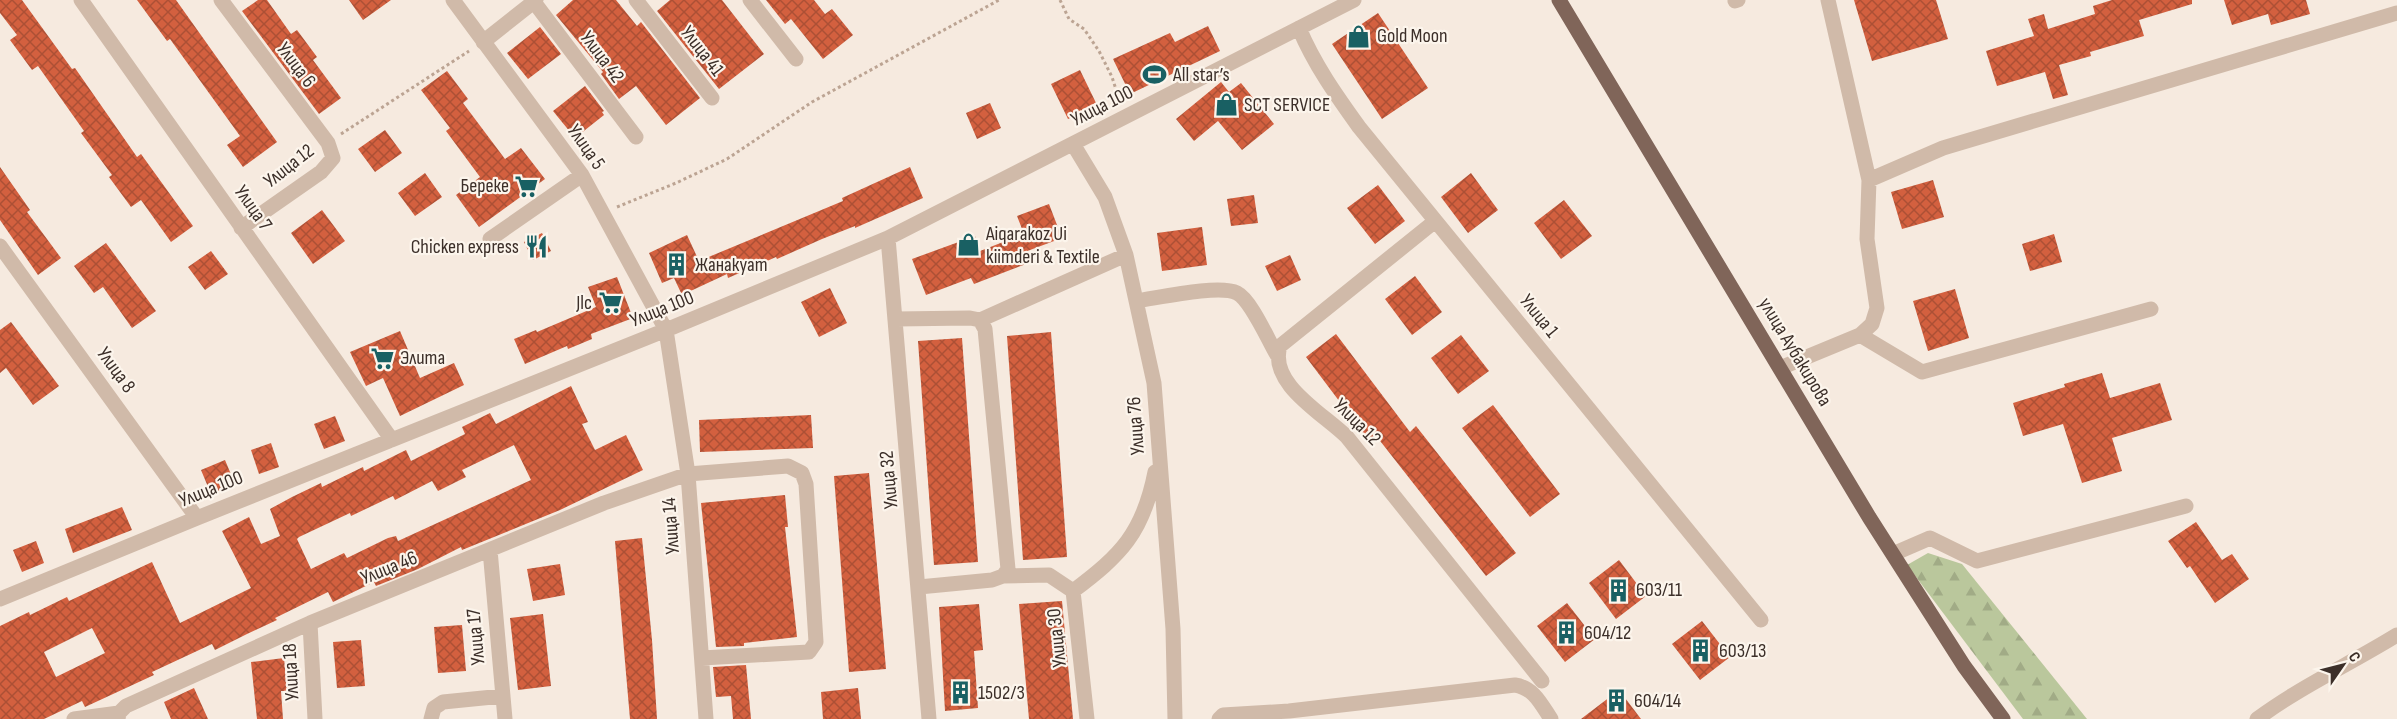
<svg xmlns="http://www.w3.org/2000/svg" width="2397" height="719" viewBox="0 0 2397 719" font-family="'Sofia Sans Condensed',sans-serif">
<defs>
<pattern id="forest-firs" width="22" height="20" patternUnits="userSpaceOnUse" patternTransform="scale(1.5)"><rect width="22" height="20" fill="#bac79c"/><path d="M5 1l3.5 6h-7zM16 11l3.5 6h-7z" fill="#a1ab86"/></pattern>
<pattern id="building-cross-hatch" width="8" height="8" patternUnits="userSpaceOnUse" patternTransform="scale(1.5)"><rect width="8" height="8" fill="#d3603f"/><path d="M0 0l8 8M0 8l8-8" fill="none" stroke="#ac5035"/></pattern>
</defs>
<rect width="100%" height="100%" fill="#f6eadf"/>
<path fill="url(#forest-firs)" d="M 1928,553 L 1962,564 L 2087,719 L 2023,719 L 1907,565 Z"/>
<path fill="url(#building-cross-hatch)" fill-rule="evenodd" d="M 0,0 L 22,0 L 72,69 L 75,68 L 137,157 L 141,154 L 193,226 L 171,242 L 141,200 L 131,207 L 109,177 L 112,175 L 81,133 L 84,131 L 38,66 L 32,70 L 10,40 L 17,35 L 0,13 Z
M 137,0 L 176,0 L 277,142 L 243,167 L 227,145 L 240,136 L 170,39 L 167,41 Z
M 258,0 L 267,0 L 291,34 L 297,30 L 317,57 L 313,60 L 341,98 L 319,114 L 242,11 Z
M 349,0 L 391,0 L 363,20 Z
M 573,0 L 616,0 L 637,26 L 641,22 L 700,98 L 666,125 L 636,86 L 619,99 L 601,74 L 603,72 L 556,15 Z
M 670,0 L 722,0 L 764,54 L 719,89 L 657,11 Z
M 766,0 L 814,0 L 825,14 L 832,9 L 853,35 L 823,59 L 791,19 L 785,24 Z
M 1854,0 L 1936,0 L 1948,39 L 1872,61 Z
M 2112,0 L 2192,0 L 2192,4 L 2139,20 L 2144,36 L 2090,52 L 2091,56 L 2059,65 L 2068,95 L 2053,99 L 2045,72 L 1997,86 L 1986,51 L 2034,36 L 2028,19 L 2044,14 L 2048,29 L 2095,14 L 2093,6 Z
M 2224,0 L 2306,0 L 2310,14 L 2271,25 L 2268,14 L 2232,25 Z
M 1378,13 L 1428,88 L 1382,119 L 1332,44 Z
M 1208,26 L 1220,51 L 1130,94 L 1113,59 L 1170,33 L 1175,42 Z
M 540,27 L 561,54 L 528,79 L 507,53 Z
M 1080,70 L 1097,105 L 1068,119 L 1051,84 Z
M 447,71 L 468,99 L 463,103 L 505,159 L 521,148 L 545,179 L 479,227 L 456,195 L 480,177 L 446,131 L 450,128 L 421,90 Z
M 1221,82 L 1229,92 L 1241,83 L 1274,124 L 1242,150 L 1218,121 L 1194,141 L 1176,119 Z
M 585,86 L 604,111 L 602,112 L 604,115 L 575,138 L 553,111 Z
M 990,103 L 1001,128 L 977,139 L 966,113 Z
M 385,130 L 402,153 L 375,172 L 358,149 Z
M 0,167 L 30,210 L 27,212 L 61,258 L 38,275 L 0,220 Z
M 910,167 L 923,198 L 855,228 L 855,226 L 822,239 L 777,259 L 776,257 L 728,278 L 727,274 L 682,295 L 674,278 L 662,283 L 649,253 L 687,235 L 699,261 L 843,201 L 842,198 Z
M 425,173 L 442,197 L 415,216 L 398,193 Z
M 1471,173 L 1498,210 L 1468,233 L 1441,197 Z
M 1933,180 L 1944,217 L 1902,229 L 1891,192 Z
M 1378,185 L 1405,221 L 1375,244 L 1347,208 Z
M 1254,195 L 1258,223 L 1231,226 L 1227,199 Z
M 1564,200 L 1592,236 L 1561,259 L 1534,223 Z
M 1049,204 L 1062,238 L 1022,253 L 1026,264 L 974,284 L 971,278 L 926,295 L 912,259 L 975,236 L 980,251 L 1024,234 L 1017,216 Z
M 322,210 L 345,241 L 313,264 L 291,233 Z
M 1202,227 L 1207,265 L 1162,271 L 1157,233 Z
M 542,233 L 551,251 L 533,260 L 524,242 Z
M 2054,234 L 2062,262 L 2030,271 L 2022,244 Z
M 106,243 L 156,311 L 132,328 L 103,287 L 94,293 L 74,266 Z
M 211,251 L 228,274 L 205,290 L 188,267 Z
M 1290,255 L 1301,280 L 1277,291 L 1265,266 Z
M 1415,276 L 1442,312 L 1412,335 L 1385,299 Z
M 617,277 L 633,318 L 591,334 L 592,339 L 568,349 L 567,346 L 525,364 L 514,339 L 536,330 L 537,332 L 596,307 L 588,287 Z
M 830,288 L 847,323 L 819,337 L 801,302 Z
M 1955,289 L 1969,338 L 1928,351 L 1913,301 Z
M 11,322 L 59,386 L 33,405 L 6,368 L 0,373 L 0,330 Z
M 400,331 L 420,378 L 454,363 L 464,385 L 400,416 L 383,378 L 366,386 L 350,352 Z
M 1051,332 L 1067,557 L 1023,560 L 1007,336 Z
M 1336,334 L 1410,432 L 1416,426 L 1516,553 L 1486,576 L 1377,437 L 1370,442 L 1306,357 Z
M 1461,335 L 1489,371 L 1458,394 L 1431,358 Z
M 962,338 L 978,562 L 934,565 L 918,341 Z
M 2102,373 L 2110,398 L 2160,383 L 2172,420 L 2112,438 L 2122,471 L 2082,483 L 2063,424 L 2023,436 L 2013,403 L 2065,387 L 2064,384 Z
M 571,386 L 588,422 L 582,424 L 595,450 L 626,435 L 643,470 L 560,510 L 462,550 L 461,547 L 418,569 L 376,586 L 374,582 L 333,602 L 328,592 L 275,618 L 277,620 L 247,634 L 215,650 L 212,644 L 152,672 L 154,675 L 85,707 L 82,701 L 44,719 L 0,719 L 0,626 L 29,612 L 30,615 L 67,597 L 69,601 L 152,562 L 180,623 L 251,588 L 222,531 L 249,517 L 261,544 L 280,536 L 270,509 L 292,497 L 321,483 L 322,487 L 363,467 L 364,471 L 406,450 L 411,461 L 465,434 L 462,427 L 490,413 L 496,424 ZM 514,445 L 531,480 L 398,541 L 396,536 L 388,538 L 347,558 L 344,553 L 311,569 L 297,539 L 299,537 L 350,513 L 351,516 L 393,496 L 395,500 L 432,481 L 438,491 L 466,477 L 462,470 ZM 92,628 L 105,653 L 56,677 L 44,652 Z
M 1493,405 L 1560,494 L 1530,517 L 1462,428 Z
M 811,415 L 813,448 L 700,452 L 699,420 Z
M 335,416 L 345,441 L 324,449 L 314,424 Z
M 271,443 L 279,467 L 259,474 L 251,450 Z
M 225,460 L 235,484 L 211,494 L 201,470 Z
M 869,473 L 886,669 L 849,672 L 834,476 Z
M 785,495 L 788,527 L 785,527 L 797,637 L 744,643 L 744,646 L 716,647 L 701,503 Z
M 122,507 L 132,530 L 73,553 L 65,529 Z
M 2196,522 L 2222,560 L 2232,554 L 2249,579 L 2215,603 L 2190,566 L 2187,568 L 2168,541 Z
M 642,538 L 652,640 L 657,719 L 630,719 L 624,650 L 615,541 Z
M 36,541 L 44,563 L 22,572 L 13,550 Z
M 1619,560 L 1646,596 L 1616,619 L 1589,583 Z
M 560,564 L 565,595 L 533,601 L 527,569 Z
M 1062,601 L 1073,719 L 1029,719 L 1019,604 Z
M 1567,603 L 1595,639 L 1565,662 L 1537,626 Z
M 979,604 L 983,650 L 974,651 L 978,708 L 945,711 L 939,607 Z
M 543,614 L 551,686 L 518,690 L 510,618 Z
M 1702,621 L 1730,657 L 1700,680 L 1672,644 Z
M 462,625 L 466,671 L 438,673 L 434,627 Z
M 361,640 L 365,686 L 337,688 L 333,642 Z
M 284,658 L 287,691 L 281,691 L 283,719 L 257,719 L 251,662 Z
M 746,665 L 751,719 L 733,719 L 731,696 L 716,697 L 713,667 Z
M 194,688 L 208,719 L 171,719 L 164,702 Z
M 858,688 L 861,719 L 823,719 L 821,692 Z
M 1619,690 L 1641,719 L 1581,719 Z"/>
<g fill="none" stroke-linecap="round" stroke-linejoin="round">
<path stroke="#bca493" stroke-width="3" stroke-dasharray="3 3" stroke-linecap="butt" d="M 1060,0 L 1069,19 L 1084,29 L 1099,51 L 1112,77 L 1120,102
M 341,134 L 469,51
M 617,207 L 676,183 L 727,159 L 812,102 L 999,0"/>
<path stroke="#d0baa9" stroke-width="15" d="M 81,0 L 392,440
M 221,0 L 328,143 L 333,158 L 321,172 L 241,228
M 453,0 L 582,175 L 666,330 L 688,474 L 706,719
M 636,0 L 712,98
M 750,0 L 796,59
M 1735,1 L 1738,0
M 534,2 L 636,137
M 1299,28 C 1314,64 1336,95 1359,127 L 1761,620
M 483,42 L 536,0
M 1073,144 L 1105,197 L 1126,255 L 1154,383 L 1173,629 L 1175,719
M 1869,180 L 1943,148 L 2397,13
M 1434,222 L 1280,346 C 1268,384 1324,414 1347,437 L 1542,681
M 888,238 L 929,719
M 490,239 L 582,175
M 0,246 L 197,518
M 1136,301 C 1158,298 1219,284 1237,293 C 1251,300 1268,340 1277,355
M 896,319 L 970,318 L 980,320 L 985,329 L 1008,569 L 1003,576 L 992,580 L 919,587
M 980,320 L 1126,255
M 1860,335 L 1922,372 L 2151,309
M 1780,368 L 1860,335 L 1872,324 L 1877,308 L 1867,239 L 1869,180 L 1828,0
M 490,550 L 505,719
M 1893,554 L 1930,538 L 1977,561 L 2186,506
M 1003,576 L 1049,575 L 1073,591 L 1087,719
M 1073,591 C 1121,555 1143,533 1155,472
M 0,599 L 197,518 L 666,330 L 888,238 L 1354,0
M 310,623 L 315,719
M 74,719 L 119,713
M 118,719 L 119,713 L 126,706 L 310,623 L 604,503 L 688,474 L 788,466 L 802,473 L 806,484 L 816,642 L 809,652 L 702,658
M 431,719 L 434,708 L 443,702 L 503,696
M 1219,719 L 1223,715 L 1289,711 L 1515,685 C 1534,688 1541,704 1551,719
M 2257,719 C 2300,687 2350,664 2397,635"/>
<path stroke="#806559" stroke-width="15" d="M 1559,0 L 1869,517 L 1964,666 L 2003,719"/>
</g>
<defs>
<symbol id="shop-bare" viewBox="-9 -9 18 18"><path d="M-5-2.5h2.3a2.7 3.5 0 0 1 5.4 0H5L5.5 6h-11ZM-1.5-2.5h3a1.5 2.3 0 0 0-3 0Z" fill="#196063" stroke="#fcf5ec" stroke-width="2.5" paint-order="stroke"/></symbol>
<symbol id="stadium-bare" viewBox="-9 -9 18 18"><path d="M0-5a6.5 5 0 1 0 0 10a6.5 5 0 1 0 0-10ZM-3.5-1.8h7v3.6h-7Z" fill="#196063" stroke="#fcf5ec" stroke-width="2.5" paint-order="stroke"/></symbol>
<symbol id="supermarket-bare" viewBox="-9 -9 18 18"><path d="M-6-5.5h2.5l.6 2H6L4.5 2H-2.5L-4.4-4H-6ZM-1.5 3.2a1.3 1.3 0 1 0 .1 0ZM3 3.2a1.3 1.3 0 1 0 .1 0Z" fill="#196063" stroke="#fcf5ec" stroke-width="2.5" paint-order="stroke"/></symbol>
<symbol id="restaurant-bare" viewBox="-9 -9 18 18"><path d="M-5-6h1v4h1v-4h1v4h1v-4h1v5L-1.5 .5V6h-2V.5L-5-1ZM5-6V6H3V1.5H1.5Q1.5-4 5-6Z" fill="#196063" stroke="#fcf5ec" stroke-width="2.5" paint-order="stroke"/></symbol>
<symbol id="building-bare" viewBox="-9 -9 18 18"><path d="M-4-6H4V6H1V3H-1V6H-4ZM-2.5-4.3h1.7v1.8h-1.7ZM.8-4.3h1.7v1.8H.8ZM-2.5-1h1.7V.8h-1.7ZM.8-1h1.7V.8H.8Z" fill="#196063" stroke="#fcf5ec" stroke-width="2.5" paint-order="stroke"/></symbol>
</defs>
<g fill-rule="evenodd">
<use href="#shop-bare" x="1342" y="20" width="33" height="33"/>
<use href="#stadium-bare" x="1138" y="58" width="33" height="33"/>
<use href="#shop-bare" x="1210" y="88" width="33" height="33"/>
<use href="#supermarket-bare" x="510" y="170" width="33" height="33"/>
<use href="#shop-bare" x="952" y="228" width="33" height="33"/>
<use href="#restaurant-bare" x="520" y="230" width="33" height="33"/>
<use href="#building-bare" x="660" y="248" width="33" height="33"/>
<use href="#supermarket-bare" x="594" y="286" width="33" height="33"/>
<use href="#supermarket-bare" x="366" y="342" width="33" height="33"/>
<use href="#building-bare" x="1602" y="574" width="33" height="33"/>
<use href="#building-bare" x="1550" y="616" width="33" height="33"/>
<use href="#building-bare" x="1684" y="634" width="33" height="33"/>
<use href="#building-bare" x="944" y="676" width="33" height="33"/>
<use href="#building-bare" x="1600" y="684" width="33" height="33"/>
</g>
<g text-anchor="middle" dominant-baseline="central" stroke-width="4.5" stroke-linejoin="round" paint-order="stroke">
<g font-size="20" fill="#3c2f29" stroke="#fcf5ec" text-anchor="start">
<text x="1377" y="36">Gold Moon</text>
<text x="1173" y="75">All star’s</text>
<text x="1244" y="105">SCT SERVICE</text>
<text x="509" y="186" text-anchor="end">Береке</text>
<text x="986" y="234">Aiqarakoz Ui<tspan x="986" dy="23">kiimderi &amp; Textile</tspan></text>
<text x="519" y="247" text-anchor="end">Chicken express</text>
<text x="695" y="265">Жанакуат</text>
<text x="592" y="303" text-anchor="end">Jlc</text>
<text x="400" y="358">Элита</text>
<text x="1636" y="590">603/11</text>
<text x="1584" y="633">604/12</text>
<text x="1719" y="651">603/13</text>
<text x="978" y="693">1502/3</text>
<text x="1634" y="701">604/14</text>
</g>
<g font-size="20" fill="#3c2f29" stroke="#fcf5ec">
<text transform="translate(702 51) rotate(52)">Улица 41</text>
<text transform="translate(602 57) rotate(53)">Улица 42</text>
<text transform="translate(296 65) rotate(53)">Улица 6</text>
<text transform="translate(1102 106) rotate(-27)">Улица 100</text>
<text transform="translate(586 147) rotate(55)">Улица 5</text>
<text transform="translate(289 166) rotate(-38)">Улица 12</text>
<text transform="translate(253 208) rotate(55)">Улица 7</text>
<text transform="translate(662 309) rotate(-22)">Улица 100</text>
<text transform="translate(1539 316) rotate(51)">Улица 1</text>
<text transform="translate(1795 352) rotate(59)">улица Аубакирова</text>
<text transform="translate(116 370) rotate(54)">Улица 8</text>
<text transform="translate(1357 422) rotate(45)">Улица 12</text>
<text transform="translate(1136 426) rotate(-94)">Улица 76</text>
<text transform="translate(889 480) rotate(-95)">Улица 32</text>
<text transform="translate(211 489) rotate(-22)">Улица 100</text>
<text transform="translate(671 526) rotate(-94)">Улица 14</text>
<text transform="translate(389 568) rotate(-22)">Улица 46</text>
<text transform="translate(476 637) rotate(-95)">Улица 17</text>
<text transform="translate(1057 638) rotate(-96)">Улица 30</text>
<text transform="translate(291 672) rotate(-93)">Улица 18</text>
</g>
</g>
<g transform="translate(2343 665) rotate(55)" stroke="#fcf5ec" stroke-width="4.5" paint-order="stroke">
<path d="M0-4.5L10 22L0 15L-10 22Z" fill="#3c2f29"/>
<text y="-9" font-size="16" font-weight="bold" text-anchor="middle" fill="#3c2f29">С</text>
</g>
</svg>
